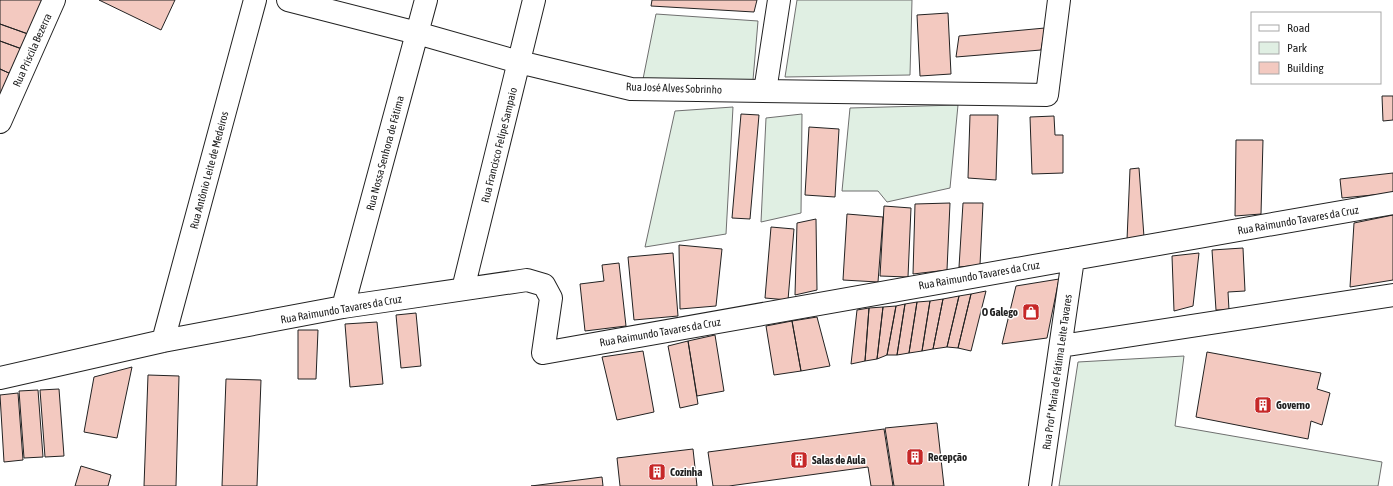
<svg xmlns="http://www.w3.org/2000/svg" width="1393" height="486" viewBox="0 0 1393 486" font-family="'Asap Condensed',sans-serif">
<rect width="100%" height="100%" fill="#fff"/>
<path fill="#e0efe3" stroke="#6f6f6f" d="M 797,0 L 912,0 L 910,75 L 785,77 Z
M 656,14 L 758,21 L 753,80 L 643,79 Z
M 958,105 L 950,188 L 887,202 L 878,191 L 842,191 L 850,108 Z
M 733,107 L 726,234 L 645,247 L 675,111 Z
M 802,114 L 801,213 L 761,222 L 766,118 Z
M 1184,356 L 1175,426 L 1382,462 L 1378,486 L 1059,486 L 1078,362 Z"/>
<path fill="#f3c9c0" stroke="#222" d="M 0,0 L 45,0 L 28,34 L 0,24 Z
M 99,0 L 175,0 L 161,30 Z
M 652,0 L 757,0 L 754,12 L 651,6 Z
M 948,13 L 951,74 L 920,76 L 917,15 Z
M 0,24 L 28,34 L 22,49 L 0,41 Z
M 1045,28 L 1041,50 L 956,57 L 959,36 Z
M 0,41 L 22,49 L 11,74 L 0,69 Z
M 0,69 L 11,74 L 0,96 Z
M 1382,96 L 1393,96 L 1393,120 L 1383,121 Z
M 741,114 L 759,115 L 750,219 L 732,218 Z
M 970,115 L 998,115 L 996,180 L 968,178 Z
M 1054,116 L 1055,135 L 1063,135 L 1063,173 L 1032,174 L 1030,117 Z
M 809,127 L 839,129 L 835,197 L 805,195 Z
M 1236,140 L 1263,140 L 1261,214 L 1235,216 Z
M 1139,168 L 1144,237 L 1127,240 L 1130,169 Z
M 1393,173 L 1393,193 L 1342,198 L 1340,179 Z
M 950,203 L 947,270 L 913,274 L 915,204 Z
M 963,203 L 983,203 L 980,265 L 959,267 Z
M 884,206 L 911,208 L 908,277 L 880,276 Z
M 847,214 L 883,217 L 878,282 L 843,280 Z
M 1393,215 L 1393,280 L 1350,287 L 1354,223 Z
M 816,219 L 817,290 L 795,295 L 797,223 Z
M 771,227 L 794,229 L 788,300 L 765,298 Z
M 679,245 L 722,249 L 716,306 L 680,309 Z
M 1243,248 L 1245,291 L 1228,292 L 1229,310 L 1216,310 L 1212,250 Z
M 673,253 L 678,316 L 634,320 L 628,257 Z
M 1199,253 L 1193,306 L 1174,311 L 1172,256 Z
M 619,263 L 626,326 L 585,331 L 580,284 L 604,281 L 602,265 Z
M 1059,279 L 1047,338 L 1002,344 L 1016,286 Z
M 986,291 L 971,351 L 958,348 L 971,294 Z
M 971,294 L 958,348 L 947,347 L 959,296 Z
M 959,296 L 947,347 L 933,349 L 943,299 Z
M 943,299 L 933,349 L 922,351 L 930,301 Z
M 930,301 L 922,351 L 909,353 L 917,302 Z
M 917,302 L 909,353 L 897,355 L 905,304 Z
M 905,304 L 897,355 L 887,355 L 896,306 Z
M 896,306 L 887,355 L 877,359 L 883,307 Z
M 883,307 L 877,359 L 865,361 L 869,308 Z
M 869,308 L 865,361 L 851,364 L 857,310 Z
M 416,313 L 421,366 L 401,368 L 396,315 Z
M 817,317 L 830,366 L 801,371 L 792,321 Z
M 792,321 L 801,371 L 774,375 L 766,326 Z
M 377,322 L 383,384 L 350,387 L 345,324 Z
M 298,330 L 318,330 L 316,379 L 298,379 Z
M 715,335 L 724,391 L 697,396 L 688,341 Z
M 688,341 L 698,404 L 680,408 L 668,346 Z
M 643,351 L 654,412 L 617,420 L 602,357 Z
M 1207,352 L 1321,373 L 1317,389 L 1330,393 L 1322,425 L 1311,421 L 1308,439 L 1196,417 Z
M 132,367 L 117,438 L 84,432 L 94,377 Z
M 148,375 L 179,376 L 176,486 L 144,486 Z
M 226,379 L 261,380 L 257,486 L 222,486 Z
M 59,389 L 64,456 L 45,457 L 40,390 Z
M 38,390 L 43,457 L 24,458 L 19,391 Z
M 18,393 L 23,460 L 4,462 L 0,395 Z
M 937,423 L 944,486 L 894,486 L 885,428 Z
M 884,429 L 893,486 L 871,486 L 868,467 L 729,486 L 713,486 L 708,452 Z
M 693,449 L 697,486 L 620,486 L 617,458 Z
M 81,466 L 111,475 L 108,486 L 75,486 Z
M 602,477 L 603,486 L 531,486 Z"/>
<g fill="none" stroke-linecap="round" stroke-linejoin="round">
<defs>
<path id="minor" d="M 288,0 L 417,33 L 519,62 L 631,89 L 1047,95 L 1059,0
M 765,91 L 779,0
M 0,122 L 54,0
M 463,289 L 534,0
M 343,307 L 426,0
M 163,341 L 255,0
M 1061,346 L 1393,295
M 0,378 L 163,341 L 343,307 L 527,280 L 544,285 L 551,298 L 543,353 L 1073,259 L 1393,203
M 1040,486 L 1073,259"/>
</defs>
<use href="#minor" stroke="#222" stroke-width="24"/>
<use href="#minor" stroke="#fff" stroke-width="22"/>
</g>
<defs>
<symbol id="shop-square" viewBox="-11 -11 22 22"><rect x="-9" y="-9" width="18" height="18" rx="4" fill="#c62828" stroke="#fff"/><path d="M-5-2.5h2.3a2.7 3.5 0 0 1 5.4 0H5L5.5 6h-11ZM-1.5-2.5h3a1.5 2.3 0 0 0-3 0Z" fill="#fff"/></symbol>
<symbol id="building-square" viewBox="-11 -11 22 22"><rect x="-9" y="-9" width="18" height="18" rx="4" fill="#c62828" stroke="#fff"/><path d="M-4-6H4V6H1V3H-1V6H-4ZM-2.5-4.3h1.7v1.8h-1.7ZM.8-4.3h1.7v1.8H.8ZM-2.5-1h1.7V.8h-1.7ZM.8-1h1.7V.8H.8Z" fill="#fff"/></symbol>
</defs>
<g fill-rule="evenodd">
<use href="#shop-square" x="1021" y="302" width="20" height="20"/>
<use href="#building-square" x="1253" y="395" width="20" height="20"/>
<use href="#building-square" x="905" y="447" width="20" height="20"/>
<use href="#building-square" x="789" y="450" width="20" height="20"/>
<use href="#building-square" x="647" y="462" width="20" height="20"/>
</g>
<g text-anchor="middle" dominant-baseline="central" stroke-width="3" stroke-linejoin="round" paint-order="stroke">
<g font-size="11" fill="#222" stroke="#fff">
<text transform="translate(32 50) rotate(-66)">Rua Priscila Bezerra</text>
<text transform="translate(674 88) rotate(2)">Rua José Alves Sobrinho</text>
<text transform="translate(499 145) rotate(-76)">Rua Francisco Felipe Sampaio</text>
<text transform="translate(385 153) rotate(-75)">Rua Nossa Senhora de Fátima</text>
<text transform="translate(209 170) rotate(-75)">Rua Antônio Leite de Medeiros</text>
<text transform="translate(1298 220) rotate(-10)">Rua Raimundo Tavares da Cruz</text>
<text transform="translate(979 275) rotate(-10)">Rua Raimundo Tavares da Cruz</text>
<text transform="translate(341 309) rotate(-10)">Rua Raimundo Tavares da Cruz</text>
<text transform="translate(660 332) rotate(-10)">Rua Raimundo Tavares da Cruz</text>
<text transform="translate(1057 372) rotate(-82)">Rua Profª Maria de Fátima Leite Tavares</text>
</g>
<g font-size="11" font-weight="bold" fill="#222" stroke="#fff" text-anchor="start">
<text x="1018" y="312" text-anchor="end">O Galego</text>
<text x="1276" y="405">Governo</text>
<text x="928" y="457">Recepção</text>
<text x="812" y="460">Salas de Aula</text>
<text x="670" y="472">Cozinha</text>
</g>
</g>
<rect x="1251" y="12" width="130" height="72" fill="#ffffff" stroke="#a7a7a7"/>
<rect x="1259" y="25" width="20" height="6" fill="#ffffff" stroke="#a7a7a7"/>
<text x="1287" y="32" font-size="12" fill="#222222">Road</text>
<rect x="1259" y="42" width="20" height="12" fill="#e0efe3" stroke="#a7a7a7"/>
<text x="1287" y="52" font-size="12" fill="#222222">Park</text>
<rect x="1259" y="62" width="20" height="12" fill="#f3c9c0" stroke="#a7a7a7"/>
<text x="1287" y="72" font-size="12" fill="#222222">Building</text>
</svg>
